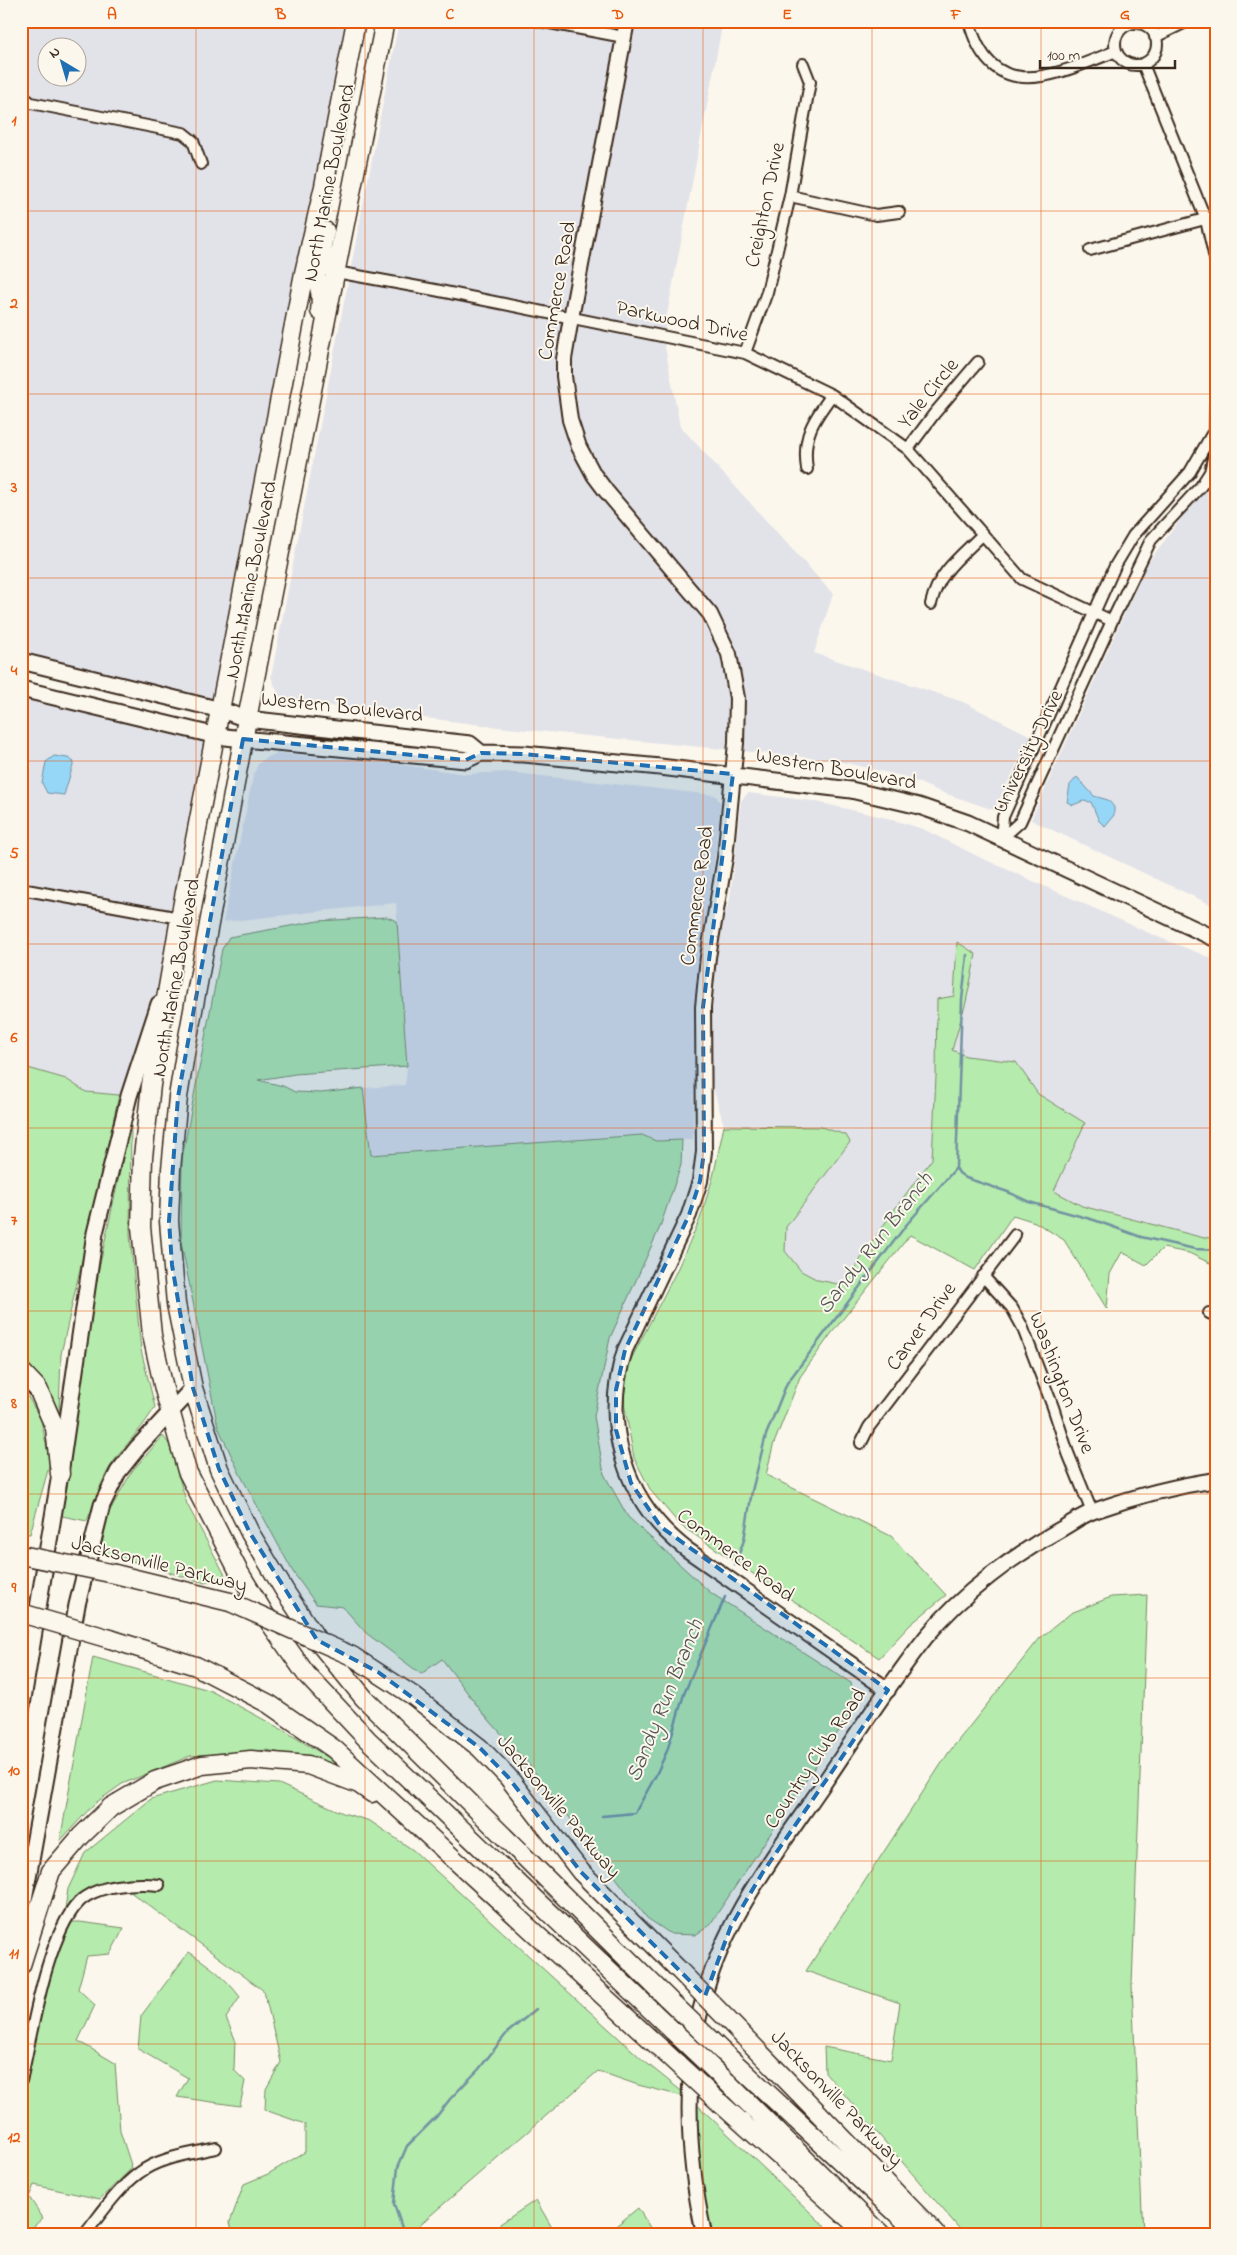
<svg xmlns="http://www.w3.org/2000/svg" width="1237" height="2255" viewBox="0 0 1237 2255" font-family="'Indie Flower',sans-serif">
<rect width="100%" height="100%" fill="#fbf7ec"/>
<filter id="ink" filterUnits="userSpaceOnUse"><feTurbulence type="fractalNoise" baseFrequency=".02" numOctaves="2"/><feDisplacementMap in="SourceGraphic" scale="10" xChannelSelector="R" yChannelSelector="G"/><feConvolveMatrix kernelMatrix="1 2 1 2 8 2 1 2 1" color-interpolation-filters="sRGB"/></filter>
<g filter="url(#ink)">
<path fill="#e2e2e9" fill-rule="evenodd" d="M 21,21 L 356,21 L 221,710 L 21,661 ZM 48,48 L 78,48 L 78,78 L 48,78 Z
M 399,21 L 723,21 L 663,336 L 680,426 L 833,594 L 814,653 L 963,702 L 1031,736 L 994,810 L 938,791 L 906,777 L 833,760 L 498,727 L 281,700 L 271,677 Z
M 1216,472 L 1216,907 L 1031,820 L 1147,564 Z
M 21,689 L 217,736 L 172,965 L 129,1096 L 86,1092 L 66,1079 L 21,1066 Z
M 278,753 L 391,763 L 466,774 L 506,772 L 715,795 L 721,803 L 715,857 L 696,980 L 693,1140 L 656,1141 L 642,1135 L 371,1155 L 363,1088 L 405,1085 L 407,1066 L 396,903 L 223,922 L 253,776 L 258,764 L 267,757 Z
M 748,793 L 812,801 L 887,818 L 923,829 L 979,857 L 1158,937 L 1216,960 L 1216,1237 L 1204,1238 L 1081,1206 L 1054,1191 L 1085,1123 L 1038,1094 L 1016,1062 L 966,1056 L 952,1050 L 966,1002 L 957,942 L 954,996 L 937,999 L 936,1076 L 932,1159 L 894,1210 L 843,1285 L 818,1280 L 801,1271 L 785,1251 L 786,1227 L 850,1142 L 846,1135 L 821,1127 L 724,1126 L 712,1084 L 710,1055 L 713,977 L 720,928 L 730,899 L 741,801 Z"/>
<path fill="#b5ebad" stroke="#788a66" d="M 387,917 L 397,921 L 407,1066 L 295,1074 L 258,1080 L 283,1086 L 295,1092 L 321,1093 L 363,1088 L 371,1155 L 642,1135 L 656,1141 L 682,1140 L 681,1165 L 660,1227 L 610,1338 L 594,1416 L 604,1474 L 628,1517 L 711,1593 L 851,1683 L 856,1705 L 709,1926 L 695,1935 L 671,1934 L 647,1918 L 530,1766 L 482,1712 L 442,1659 L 421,1674 L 366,1633 L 343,1607 L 316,1604 L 293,1572 L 240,1474 L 218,1427 L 181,1242 L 182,1158 L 222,949 L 229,937 L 318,921 Z
M 957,942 L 976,954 L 966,1002 L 952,1050 L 966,1056 L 1016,1062 L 1038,1094 L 1085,1123 L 1054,1191 L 1082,1206 L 1204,1238 L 1216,1237 L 1216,1266 L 1189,1253 L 1163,1248 L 1146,1265 L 1122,1252 L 1110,1274 L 1107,1309 L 1064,1240 L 1035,1222 L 1013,1215 L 975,1270 L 910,1235 L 831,1334 L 800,1377 L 773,1446 L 766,1475 L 891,1536 L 946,1595 L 910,1625 L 879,1658 L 680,1525 L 651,1491 L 634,1458 L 624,1403 L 626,1369 L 676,1272 L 700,1219 L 713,1177 L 724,1126 L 821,1127 L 846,1135 L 850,1142 L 786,1227 L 785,1251 L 801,1271 L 818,1280 L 843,1285 L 894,1210 L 932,1159 L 936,1076 L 937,999 L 954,996 Z
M 21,1066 L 66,1079 L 86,1092 L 119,1095 L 61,1354 L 59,1413 L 41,1380 L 21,1356 Z
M 131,1121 L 130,1235 L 141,1350 L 155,1407 C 144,1426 130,1440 117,1457 C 102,1476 96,1499 87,1521 L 62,1516 L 86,1336 L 98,1273 Z
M 21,1384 L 41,1420 L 50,1463 L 30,1534 L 21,1534 Z
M 163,1436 L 169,1444 L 187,1504 L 225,1575 L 205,1583 L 101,1552 L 107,1516 L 132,1471 Z
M 1147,1595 L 1132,1985 L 1143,2234 L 964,2234 L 825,2072 L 824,2047 L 891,2060 L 900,2003 L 806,1971 L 949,1752 L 1040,1638 L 1071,1613 L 1111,1597 Z
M 93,1657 L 209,1690 L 283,1730 L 344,1767 L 267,1750 L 190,1756 L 122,1784 L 94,1804 L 60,1841 Z
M 217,1780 L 279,1784 L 343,1813 L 370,1821 L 413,1850 L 644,2061 L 690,2098 L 833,2234 L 704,2234 L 690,2098 L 638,2085 L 598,2071 L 417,2227 L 426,2234 L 233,2234 L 230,2222 L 244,2184 L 268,2174 L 305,2152 L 305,2124 L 265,2110 L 266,2089 L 281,2062 L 264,1991 L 121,1885 L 80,1901 L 64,1922 L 80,1922 L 124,1928 L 110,1954 L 87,1956 L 78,1989 L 95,2005 L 78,2041 L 115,2063 L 120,2131 L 132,2168 L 100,2199 L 34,2185 L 29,2197 L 43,2218 L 25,2234 L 21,2234 L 21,2081 L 63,1922 L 68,1889 L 85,1853 L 151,1799 Z
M 189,1952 C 209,1965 226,1978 240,1997 L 226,2018 L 235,2039 L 234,2070 L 245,2081 L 240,2106 L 177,2097 L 188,2078 L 138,2049 L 141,2016 Z
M 536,2200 L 551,2226 L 549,2234 L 485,2234 Z
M 638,2208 L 654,2234 L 606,2234 Z"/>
<path fill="#96d7f8" stroke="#7292a1" d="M 54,756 L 68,758 L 74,762 L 64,795 L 47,793 L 42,783 L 46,762 Z
M 1077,777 L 1094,796 L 1108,800 L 1114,807 L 1114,815 L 1105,826 L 1099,821 L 1091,802 L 1083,801 L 1073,805 L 1067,802 L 1070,785 Z"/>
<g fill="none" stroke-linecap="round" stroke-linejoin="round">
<path stroke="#7292a1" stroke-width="2.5" d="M 956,1168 L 959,1173 L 966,1178 L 1008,1192 L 1029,1202 L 1094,1220 L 1141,1237 L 1195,1249 L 1216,1250
M 956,1168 L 962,1000 L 967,955
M 735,1565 L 744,1540 L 752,1491 L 766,1435 L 787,1383 L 907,1224 L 956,1168
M 602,1816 L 635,1813 L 656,1775 L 667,1751 L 684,1694 L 725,1597
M 404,2234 L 394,2204 L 398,2167 L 407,2146 L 437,2116 L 450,2099 L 479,2069 L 507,2033 L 536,2009"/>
<defs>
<path id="street" d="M 539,21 L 624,37
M 969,21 C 992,108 1057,74 1116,51
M1115 44a21 21 0 1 1 42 0a21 21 0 1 1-42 0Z
M 1155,37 L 1188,21
M 1143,64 L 1206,220 L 1216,263
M 21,95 L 31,103 L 183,133 L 193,141 L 201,164
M 790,196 L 876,215 L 899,212
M 1090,250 L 1216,216
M 336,272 L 435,290 L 745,353 L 832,395 L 908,449 L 1022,579 L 1112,621
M 745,353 L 767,292 L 790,196 L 810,82 L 803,64
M 908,449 L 934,414 L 978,362
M 807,469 C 802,437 813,420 832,395
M 931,604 C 938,572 960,557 982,535
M 1001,839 L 1020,822 L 1112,621 L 1151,540 L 1201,486 L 1210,472 L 1214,454 L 1216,401
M 1001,839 L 1003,817 L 1115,566 L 1133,536 L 1190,472 L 1212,434
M 21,889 L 180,918
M 983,1276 L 1012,1308 L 1022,1326 L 1053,1407 L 1068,1453 L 1092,1512
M 1209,1313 L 1216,1316
M 861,1443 L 869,1427 L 1015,1235
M 21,2081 C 32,2034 46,1936 79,1902 C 96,1885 136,1882 159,1885
M 85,2234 C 101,2214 118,2188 139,2173 C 160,2157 191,2154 216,2148"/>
<path id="secondary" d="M 627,21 L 571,318 L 564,359 L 564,376 L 570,420 L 579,447 L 594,475 L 606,491 L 710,614 L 729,654 L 737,698 L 736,743 L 725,858 L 708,957 L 703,1007 L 704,1152 L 700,1181 L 689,1215 L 625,1350 C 601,1424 624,1501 686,1549 L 888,1690
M 704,2234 C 686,2151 682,2062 709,1980 C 732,1910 778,1850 820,1789 C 855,1738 888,1685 926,1637 C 962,1593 1014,1555 1063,1528 C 1073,1522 1083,1515 1094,1511 C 1133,1497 1174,1486 1216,1480"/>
<path id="primary" d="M 21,661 L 221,710 L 247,719 L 470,744 L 481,753
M 21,689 L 217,736 L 243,739 L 466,760 L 481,753 L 524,754 L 660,767 L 851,790 L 919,806 L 968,823 L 1216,939
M 21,1711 L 60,1474 L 95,1233 L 129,1096 L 159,1004
M 21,1916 L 77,1605 L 102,1505 L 118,1472 L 138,1447 L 193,1388"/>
<path id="highway" d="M 356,21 L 324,186 L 304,273 L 180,918 L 151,1085 L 143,1157 L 141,1227 L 152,1335 L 164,1389 L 187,1471 L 239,1572 L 270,1623 L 306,1674 L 367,1739 L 673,2031
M 385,21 L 247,719 L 186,1048 L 178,1097 L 171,1169 L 169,1221 L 176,1304 L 193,1388 L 219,1469 L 250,1533 L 286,1593 L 320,1644 L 364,1698 L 667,1998
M 325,231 C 321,251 316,260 336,272
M 307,259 C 317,277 323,290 320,311
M 21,1371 L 38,1389 L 55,1428 L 60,1474
M 115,1574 L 230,1602
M 110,1639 L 196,1666 L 269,1704 L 334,1749 L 659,2047
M 352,1656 L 412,1695 L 480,1748 L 508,1777 L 581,1872 L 678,1969
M 21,1965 L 51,1871 L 81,1836 L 111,1807 L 155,1781 L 202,1765 L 251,1760 L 308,1765 L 359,1784 L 372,1793
M 727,2019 L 936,2234
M 722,2051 L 919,2234
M 727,2082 L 881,2234
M 721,2104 L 864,2232"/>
</defs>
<use href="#street" stroke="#3b2a1e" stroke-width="14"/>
<use href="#secondary" stroke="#3b2a1e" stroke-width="18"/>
<use href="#primary" stroke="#3b2a1e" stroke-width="19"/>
<use href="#highway" stroke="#3b2a1e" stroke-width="21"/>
<use href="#street" stroke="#fbf7ec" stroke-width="10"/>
<use href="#secondary" stroke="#fbf7ec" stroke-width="14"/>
<use href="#primary" stroke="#fbf7ec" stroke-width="15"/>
<use href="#highway" stroke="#fbf7ec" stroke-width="18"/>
<defs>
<path id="highway-bridge" d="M 21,1555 L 115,1574
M 230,1602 L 352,1656
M 21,1613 L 110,1639
M 678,1969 L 727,2019
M 667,1998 L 722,2051
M 673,2031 L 727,2082
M 659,2047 L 721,2104"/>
</defs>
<use href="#highway-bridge" stroke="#3b2a1e" stroke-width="21" stroke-linecap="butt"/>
<use href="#highway-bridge" stroke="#fbf7ec" stroke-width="18"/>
</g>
</g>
<path fill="#1f6fb2" fill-opacity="0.2" stroke="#1f6fb2" stroke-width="4" stroke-dasharray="10 6" stroke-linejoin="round" d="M 243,739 L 466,760 L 481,753 L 524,754 L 733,774 L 703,1007 L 704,1152 L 700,1181 L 689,1215 L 625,1350 L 616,1390 L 616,1430 L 631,1483 L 661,1527 L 888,1690 L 763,1872 L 731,1926 L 705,1996 L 581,1872 L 508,1777 L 480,1748 L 378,1672 L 317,1640 L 250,1533 L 219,1469 L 193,1388 L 172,1265 L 169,1221 L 178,1097 Z"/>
<path fill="none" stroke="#e8590c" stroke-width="1" stroke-opacity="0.55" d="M 196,21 L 196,2234M 365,21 L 365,2234M 534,21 L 534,2234M 703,21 L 703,2234M 872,21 L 872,2234M 1041,21 L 1041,2234M 21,211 L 1216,211M 21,394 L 1216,394M 21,578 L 1216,578M 21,761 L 1216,761M 21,944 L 1216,944M 21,1128 L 1216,1128M 21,1311 L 1216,1311M 21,1494 L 1216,1494M 21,1678 L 1216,1678M 21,1861 L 1216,1861M 21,2044 L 1216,2044"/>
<g text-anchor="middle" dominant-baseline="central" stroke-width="4" stroke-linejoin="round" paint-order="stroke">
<g font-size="21" fill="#3b2a1e" stroke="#fbf7ec">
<text transform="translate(330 183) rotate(-79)">North Marine Boulevard</text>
<text transform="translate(766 205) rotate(-78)">Creighton Drive</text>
<text transform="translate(558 291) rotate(-80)">Commerce Road</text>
<text transform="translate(682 322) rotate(12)">Parkwood Drive</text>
<text transform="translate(929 394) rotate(-51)">Yale Circle</text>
<text transform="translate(252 580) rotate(-79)">North Marine Boulevard</text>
<text transform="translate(342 708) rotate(6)">Western Boulevard</text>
<text transform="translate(1029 752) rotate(-64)">University Drive</text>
<text transform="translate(836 770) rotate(10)">Western Boulevard</text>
<text transform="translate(698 896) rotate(-82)">Commerce Road</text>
<text transform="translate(177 978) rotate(-80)">North Marine Boulevard</text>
<text transform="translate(922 1327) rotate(-54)">Carver Drive</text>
<text transform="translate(1061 1383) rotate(69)">Washington Drive</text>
<text transform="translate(735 1556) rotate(37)">Commerce Road</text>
<text transform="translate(159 1565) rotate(14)">Jacksonville Parkway</text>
<text transform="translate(816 1759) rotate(-56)">Country Club Road</text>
<text transform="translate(558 1807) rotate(50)">Jacksonville Parkway</text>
<text transform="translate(836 2099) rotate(46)">Jacksonville Parkway</text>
</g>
<g font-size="22" font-style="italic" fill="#525554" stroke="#fbf7ec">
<text transform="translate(876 1244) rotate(-52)">Sandy Run Branch</text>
<text transform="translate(666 1701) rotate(-68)">Sandy Run Branch</text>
</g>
</g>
<rect width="1237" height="2255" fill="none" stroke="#fbf7ec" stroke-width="55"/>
<g transform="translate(62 62) rotate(322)"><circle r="24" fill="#fbf7ec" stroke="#aea59a"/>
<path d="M0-4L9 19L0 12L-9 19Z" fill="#1f6fb2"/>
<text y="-8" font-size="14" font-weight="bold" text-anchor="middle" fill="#3b2a1e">N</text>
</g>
<path d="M1040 60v8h135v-8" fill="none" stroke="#3b2a1e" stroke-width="2.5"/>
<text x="1047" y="60" font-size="15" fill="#3b2a1e" stroke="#fbf7ec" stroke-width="4" paint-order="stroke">100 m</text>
<rect x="28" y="28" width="1182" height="2200" fill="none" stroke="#e8590c" stroke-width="2"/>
<g font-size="16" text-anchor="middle" font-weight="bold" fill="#e8590c">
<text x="112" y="19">A</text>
<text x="281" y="19">B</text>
<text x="450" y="19">C</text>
<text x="618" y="19">D</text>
<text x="787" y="19">E</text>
<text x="956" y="19">F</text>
<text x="1125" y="19">G</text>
<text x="14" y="125">1</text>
<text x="14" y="308">2</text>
<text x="14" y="492">3</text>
<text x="14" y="675">4</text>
<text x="14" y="858">5</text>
<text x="14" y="1042">6</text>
<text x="14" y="1225">7</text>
<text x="14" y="1408">8</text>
<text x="14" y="1592">9</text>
<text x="14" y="1775">10</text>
<text x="14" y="1958">11</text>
<text x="14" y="2142">12</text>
</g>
</svg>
